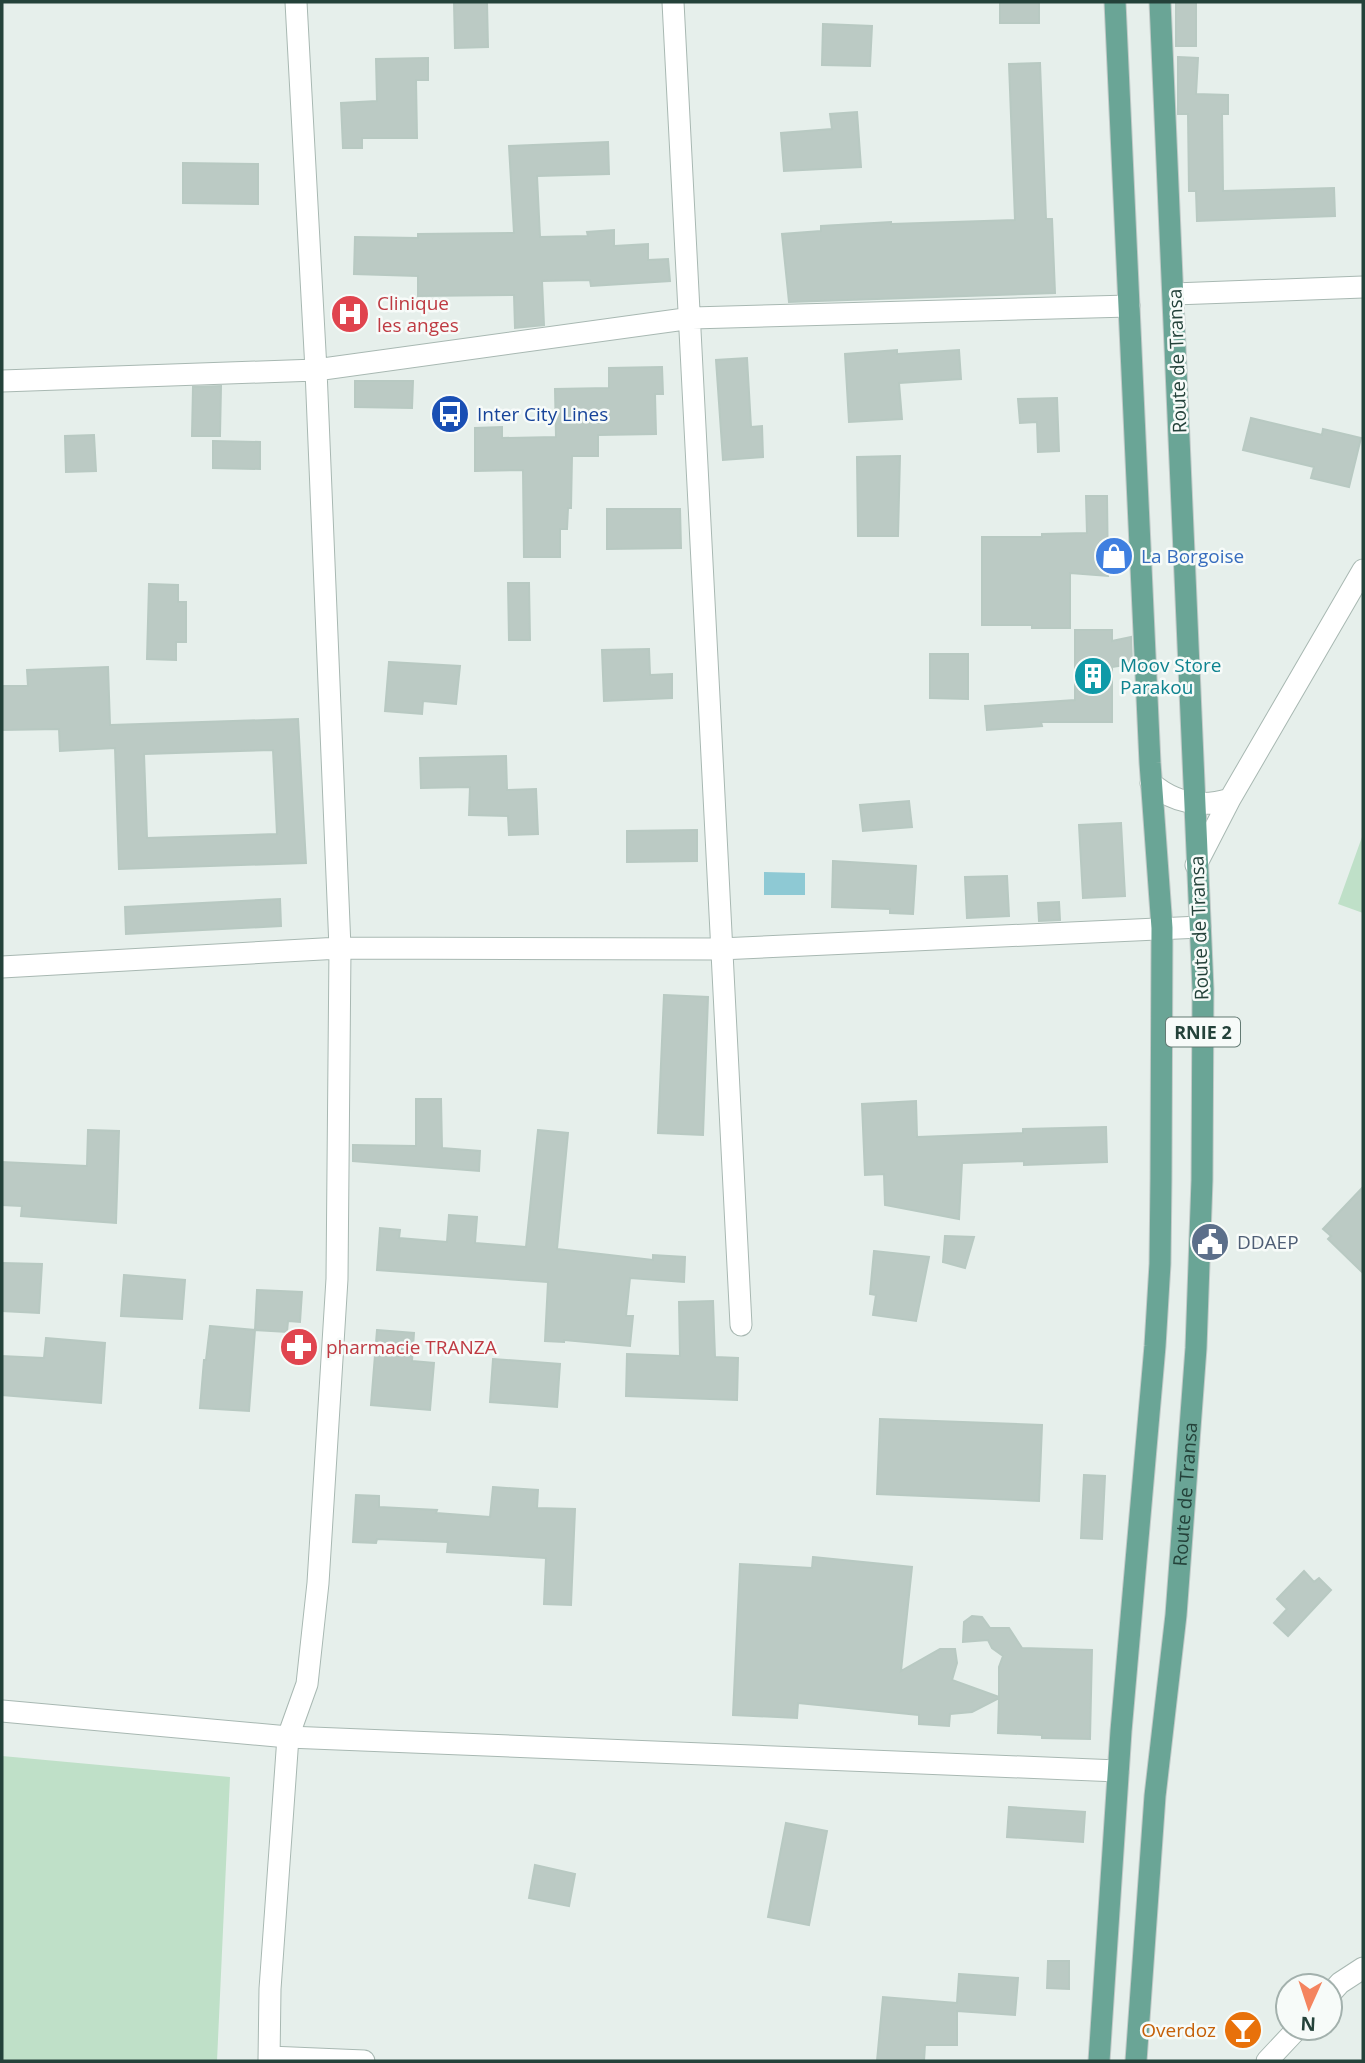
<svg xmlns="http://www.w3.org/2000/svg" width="1365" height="2063" viewBox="0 0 1365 2063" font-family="'Open Sans',sans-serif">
<rect width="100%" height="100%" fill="#e6efeb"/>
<path fill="#bfe0c8" d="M 1362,837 L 1363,838 L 1363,913 L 1338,904 Z
M 2,1756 L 230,1777 L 217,2061 L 2,2061 Z"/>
<path fill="#8ec9d4" d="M 764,872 L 805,873 L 805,895 L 764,895 Z"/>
<path fill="#bbcac4" stroke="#b8c9c2" stroke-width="2" fill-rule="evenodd" d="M 454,2 L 487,2 L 488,47 L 455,48 Z
M 1000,2 L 1039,2 L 1039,23 L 1000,23 Z
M 1176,2 L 1196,2 L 1196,46 L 1176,46 Z
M 823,24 L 872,26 L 870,66 L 822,65 Z
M 1178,57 L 1198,58 L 1196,94 L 1228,95 L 1228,114 L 1222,114 L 1223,191 L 1334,188 L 1335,216 L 1197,221 L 1196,191 L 1189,191 L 1188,114 L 1178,114 Z
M 428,58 L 428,80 L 416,80 L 417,138 L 362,138 L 362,148 L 343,148 L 341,103 L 377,101 L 376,59 Z
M 1040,63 L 1046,219 L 1052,219 L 1055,293 L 789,302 L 782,234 L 821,231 L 821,226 L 891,222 L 891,224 L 1015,220 L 1009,64 Z
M 857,112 L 861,167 L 784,171 L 781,133 L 832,129 L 830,114 Z
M 608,142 L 609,174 L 537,176 L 540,237 L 588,236 L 587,232 L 614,230 L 614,246 L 648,244 L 648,260 L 668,259 L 670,281 L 591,286 L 590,280 L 542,281 L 544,325 L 515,328 L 514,295 L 418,296 L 418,276 L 354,274 L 355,237 L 418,238 L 418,234 L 514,233 L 509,146 Z
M 183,163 L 258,164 L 258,204 L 183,203 Z
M 897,350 L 897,354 L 959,350 L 961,379 L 899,383 L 902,419 L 849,422 L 845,354 Z
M 747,358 L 751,427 L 762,426 L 763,457 L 723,460 L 716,360 Z
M 662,367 L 663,394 L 655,394 L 656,434 L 598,435 L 598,456 L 572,456 L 571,508 L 568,508 L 567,529 L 560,529 L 560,557 L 524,557 L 523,470 L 475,471 L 475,428 L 502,427 L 502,438 L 556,437 L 555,389 L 609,388 L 609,368 Z
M 355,381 L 413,381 L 412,408 L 355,407 Z
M 221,386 L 220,436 L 192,436 L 193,387 Z
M 1057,398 L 1059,451 L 1038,452 L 1037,422 L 1020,423 L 1018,399 Z
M 1251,418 L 1322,435 L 1323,429 L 1361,438 L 1349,487 L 1311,478 L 1314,467 L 1243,450 Z
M 94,435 L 96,471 L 66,472 L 65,436 Z
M 213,441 L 260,442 L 260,469 L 213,468 Z
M 900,456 L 898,536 L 858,536 L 857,457 Z
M 1086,496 L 1107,496 L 1108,576 L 1070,573 L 1070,628 L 1032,628 L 1032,625 L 982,625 L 982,537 L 1042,537 L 1042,534 L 1087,533 Z
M 607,509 L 680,509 L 681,548 L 607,549 Z
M 508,583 L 529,583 L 530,640 L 509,640 Z
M 149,584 L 178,585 L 178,602 L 186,602 L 186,642 L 176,642 L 176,660 L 147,659 Z
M 1075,630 L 1112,630 L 1112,641 L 1131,637 L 1132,664 L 1112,667 L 1112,722 L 1041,722 L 1042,726 L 987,730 L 985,706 L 1075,700 Z
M 649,649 L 650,675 L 672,674 L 672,698 L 604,701 L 602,650 Z
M 930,654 L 968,654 L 968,699 L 930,698 Z
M 389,662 L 460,666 L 456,704 L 423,701 L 422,714 L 385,711 Z
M 108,667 L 110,725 L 298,719 L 306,863 L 119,869 L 115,748 L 60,751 L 59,729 L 2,730 L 2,686 L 28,686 L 27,670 ZM 273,750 L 277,834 L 147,838 L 144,754 Z
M 506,756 L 507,790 L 536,789 L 538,834 L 509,835 L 508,816 L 469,815 L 470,787 L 421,788 L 420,758 Z
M 909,801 L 912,827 L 863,831 L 860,805 Z
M 1121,823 L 1125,896 L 1083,898 L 1079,825 Z
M 697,830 L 697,861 L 627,862 L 627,831 Z
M 833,861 L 916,866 L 913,914 L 890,913 L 890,909 L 832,907 Z
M 1007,876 L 1009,916 L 967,918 L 965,877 Z
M 280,899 L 281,926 L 126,934 L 125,907 Z
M 1059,902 L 1060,920 L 1039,921 L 1038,903 Z
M 664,995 L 708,997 L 703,1135 L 658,1133 Z
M 416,1099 L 441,1099 L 442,1148 L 480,1151 L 479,1171 L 353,1161 L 353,1145 L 416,1146 Z
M 916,1101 L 917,1137 L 1023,1133 L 1023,1129 L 1106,1127 L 1107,1162 L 1024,1165 L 1024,1161 L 962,1163 L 959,1219 L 885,1205 L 884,1174 L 865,1175 L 862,1104 Z
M 88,1130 L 119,1131 L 116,1223 L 21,1216 L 22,1206 L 2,1205 L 2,1162 L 87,1166 Z
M 538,1130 L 568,1133 L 557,1249 L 653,1260 L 653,1255 L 685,1257 L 684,1282 L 630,1278 L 626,1316 L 633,1316 L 630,1346 L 564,1340 L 564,1342 L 545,1341 L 548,1282 L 377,1270 L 380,1228 L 400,1230 L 399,1238 L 447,1242 L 449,1215 L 477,1217 L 475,1243 L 526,1247 Z
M 1363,1187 L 1363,1273 L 1328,1239 L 1331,1236 L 1323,1229 Z
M 945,1236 L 974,1237 L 965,1268 L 943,1262 Z
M 874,1251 L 929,1257 L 916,1321 L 873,1315 L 876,1295 L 870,1294 Z
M 2,1263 L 42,1264 L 39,1313 L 2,1311 Z
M 124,1275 L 185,1280 L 182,1319 L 121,1316 Z
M 257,1290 L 302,1292 L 300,1322 L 288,1321 L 287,1332 L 255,1330 Z
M 713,1301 L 715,1357 L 738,1358 L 737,1400 L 626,1396 L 627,1354 L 680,1356 L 679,1302 Z
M 210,1326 L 255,1330 L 249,1411 L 200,1408 L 204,1360 L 206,1360 Z
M 377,1330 L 414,1333 L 412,1361 L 434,1363 L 430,1410 L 371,1405 Z
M 46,1338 L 105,1343 L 101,1403 L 2,1395 L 2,1356 L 44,1358 Z
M 493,1359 L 560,1364 L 557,1407 L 490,1402 Z
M 880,1419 L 1042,1425 L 1039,1501 L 877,1494 Z
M 1084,1475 L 1105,1476 L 1102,1539 L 1081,1538 Z
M 493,1487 L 538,1490 L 537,1508 L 575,1509 L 571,1605 L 544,1604 L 546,1558 L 447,1552 L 448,1542 L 377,1539 L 376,1543 L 353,1542 L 356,1495 L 379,1496 L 379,1507 L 437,1510 L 436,1513 L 490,1517 Z
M 813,1557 L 912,1567 L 901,1671 L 940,1649 L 955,1649 L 957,1663 L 952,1680 L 999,1697 L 999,1667 L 1003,1656 L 992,1648 L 988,1640 L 963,1642 L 964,1622 L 972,1616 L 982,1617 L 990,1628 L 1009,1628 L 1022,1648 L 1092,1650 L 1090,1739 L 1042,1738 L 1042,1735 L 998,1733 L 999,1698 L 972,1712 L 950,1714 L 949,1726 L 919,1724 L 919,1715 L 798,1703 L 797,1718 L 733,1715 L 740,1564 L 812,1568 Z
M 1304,1571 L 1314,1582 L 1319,1578 L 1331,1590 L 1288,1636 L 1274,1623 L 1287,1609 L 1277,1599 Z
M 1009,1807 L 1085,1812 L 1083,1842 L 1007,1837 Z
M 786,1823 L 827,1831 L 809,1925 L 768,1917 Z
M 535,1865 L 575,1874 L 569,1906 L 529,1898 Z
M 1048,1961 L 1069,1961 L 1069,1989 L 1047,1988 Z
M 959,1974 L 1018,1978 L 1015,2015 L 957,2011 L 957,2045 L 925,2045 L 924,2061 L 877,2061 L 883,1997 L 957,2003 Z"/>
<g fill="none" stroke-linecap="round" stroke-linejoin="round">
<defs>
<path id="minor" d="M 673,2 C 699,443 716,884 741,1325
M 2,381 L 316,370 L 692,318 L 1129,306
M 2,967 L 340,948 L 720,949 L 1200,927
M 269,2057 L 364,2061
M 269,2061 L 270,1989 L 288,1737 L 307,1684 L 318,1583 L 337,1279 L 340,948 L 316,370 L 296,2"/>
<path id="tertiary" d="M 1174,294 L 1363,287
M 1151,783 C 1174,803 1202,808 1230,799
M 1196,865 L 1230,799 L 1363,570
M 2,1711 L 288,1737 L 1118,1771
M 1330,1994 L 1340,1983 L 1363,1968
M 1267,2061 L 1298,2028"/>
<g id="primary">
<path d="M 1099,2061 L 1121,1731 L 1155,1346 L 1160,1264 L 1161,1178 L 1162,928 L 1150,763 L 1115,2"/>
<path id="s1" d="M 1136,2061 L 1155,1796 L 1176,1615 L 1196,1348 L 1202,1180 L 1203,989 L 1160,2"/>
</g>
</defs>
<use href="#minor" stroke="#a8b8b2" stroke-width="23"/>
<use href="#tertiary" stroke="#a8b8b2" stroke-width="23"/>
<use href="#primary" stroke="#c2cac8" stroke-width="23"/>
<use href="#minor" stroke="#fff" stroke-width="21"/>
<use href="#tertiary" stroke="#fff" stroke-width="21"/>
<use href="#primary" stroke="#6aa596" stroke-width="21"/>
</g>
<defs>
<symbol id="hospital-disc" viewBox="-11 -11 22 22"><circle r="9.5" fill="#e0444e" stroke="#f7fbf9"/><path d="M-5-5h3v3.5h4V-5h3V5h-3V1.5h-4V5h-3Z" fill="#fff"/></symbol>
<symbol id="bus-disc" viewBox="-11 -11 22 22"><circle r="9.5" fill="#1a4fb4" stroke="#f7fbf9"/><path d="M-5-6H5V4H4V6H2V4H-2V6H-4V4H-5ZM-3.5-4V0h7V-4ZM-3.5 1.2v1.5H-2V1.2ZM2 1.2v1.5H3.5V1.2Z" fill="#fff"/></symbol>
<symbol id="shop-disc" viewBox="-11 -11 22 22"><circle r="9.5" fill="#3f7fe0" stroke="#f7fbf9"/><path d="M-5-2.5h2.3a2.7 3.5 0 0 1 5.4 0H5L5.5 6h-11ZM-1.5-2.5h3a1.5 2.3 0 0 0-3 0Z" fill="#fff"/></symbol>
<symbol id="building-disc" viewBox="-11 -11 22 22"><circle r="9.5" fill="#0f9aa8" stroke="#f7fbf9"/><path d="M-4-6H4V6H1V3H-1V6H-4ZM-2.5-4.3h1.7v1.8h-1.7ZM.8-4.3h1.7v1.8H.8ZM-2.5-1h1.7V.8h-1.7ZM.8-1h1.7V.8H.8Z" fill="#fff"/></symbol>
<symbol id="civic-disc" viewBox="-11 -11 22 22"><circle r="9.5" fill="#5c6f8a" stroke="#f7fbf9"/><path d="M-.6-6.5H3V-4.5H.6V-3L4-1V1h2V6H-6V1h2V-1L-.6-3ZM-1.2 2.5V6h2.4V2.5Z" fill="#fff"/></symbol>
<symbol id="pharmacy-disc" viewBox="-11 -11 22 22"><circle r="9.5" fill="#e0444e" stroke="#f7fbf9"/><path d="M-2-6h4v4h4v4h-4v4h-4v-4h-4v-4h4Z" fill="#fff"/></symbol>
<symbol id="bar-disc" viewBox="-11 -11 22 22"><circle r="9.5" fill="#e8710a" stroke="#f7fbf9"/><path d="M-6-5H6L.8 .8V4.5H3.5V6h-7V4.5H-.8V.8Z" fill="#fff"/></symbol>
</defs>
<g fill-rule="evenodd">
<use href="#hospital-disc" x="328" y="292" width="44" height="44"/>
<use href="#bus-disc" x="428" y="392" width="44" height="44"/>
<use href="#shop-disc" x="1092" y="534" width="44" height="44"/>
<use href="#building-disc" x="1071" y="654" width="44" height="44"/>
<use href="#civic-disc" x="1188" y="1220" width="44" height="44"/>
<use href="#pharmacy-disc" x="277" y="1325" width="44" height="44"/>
<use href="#bar-disc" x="1221" y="2008" width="44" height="44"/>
</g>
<g text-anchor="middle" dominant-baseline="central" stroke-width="5" stroke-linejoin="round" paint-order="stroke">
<rect fill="#f7fbf9" stroke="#637a73" stroke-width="2" x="1166" y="1017.5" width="74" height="29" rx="5"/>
<g font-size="18" font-weight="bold" fill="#24423a">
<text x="1203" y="1032">RNIE 2</text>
</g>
<g font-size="19" fill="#be3a42" stroke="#f7fbf9" text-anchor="start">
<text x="377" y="303">Clinique<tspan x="377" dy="22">les anges</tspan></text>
<text x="326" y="1347">pharmacie TRANZA</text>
</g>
<g font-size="19" fill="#24423a" stroke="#f7fbf9">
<text transform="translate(1177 361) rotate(-92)">Route de Transa</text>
<text transform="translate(1199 928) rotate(-92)">Route de Transa</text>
<text stroke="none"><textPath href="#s1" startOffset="569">Route de Transa</textPath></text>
</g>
<g font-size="19" fill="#164399" stroke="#f7fbf9" text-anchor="start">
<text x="477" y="414">Inter City Lines</text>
</g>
<g font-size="19" fill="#366cbe" stroke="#f7fbf9" text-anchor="start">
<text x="1141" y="556">La Borgoise</text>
</g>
<g font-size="19" fill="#0d838f" stroke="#f7fbf9" text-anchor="start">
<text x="1120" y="665">Moov Store<tspan x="1120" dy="22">Parakou</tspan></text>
</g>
<g font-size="19" fill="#4e5e75" stroke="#f7fbf9" text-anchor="start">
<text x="1237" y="1242">DDAEP</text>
</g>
<g font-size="19" fill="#c56008" stroke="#f7fbf9" text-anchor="end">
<text x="1216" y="2030">Overdoz</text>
</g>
</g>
<rect width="1365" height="2063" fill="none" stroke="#24423a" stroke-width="7"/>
<g transform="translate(1309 2007) rotate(183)"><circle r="33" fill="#f7fbf9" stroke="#a3b1ad" stroke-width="2"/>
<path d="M0-5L12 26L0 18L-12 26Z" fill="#f4845f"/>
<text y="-10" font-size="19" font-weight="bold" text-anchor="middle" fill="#24423a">N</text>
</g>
</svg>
